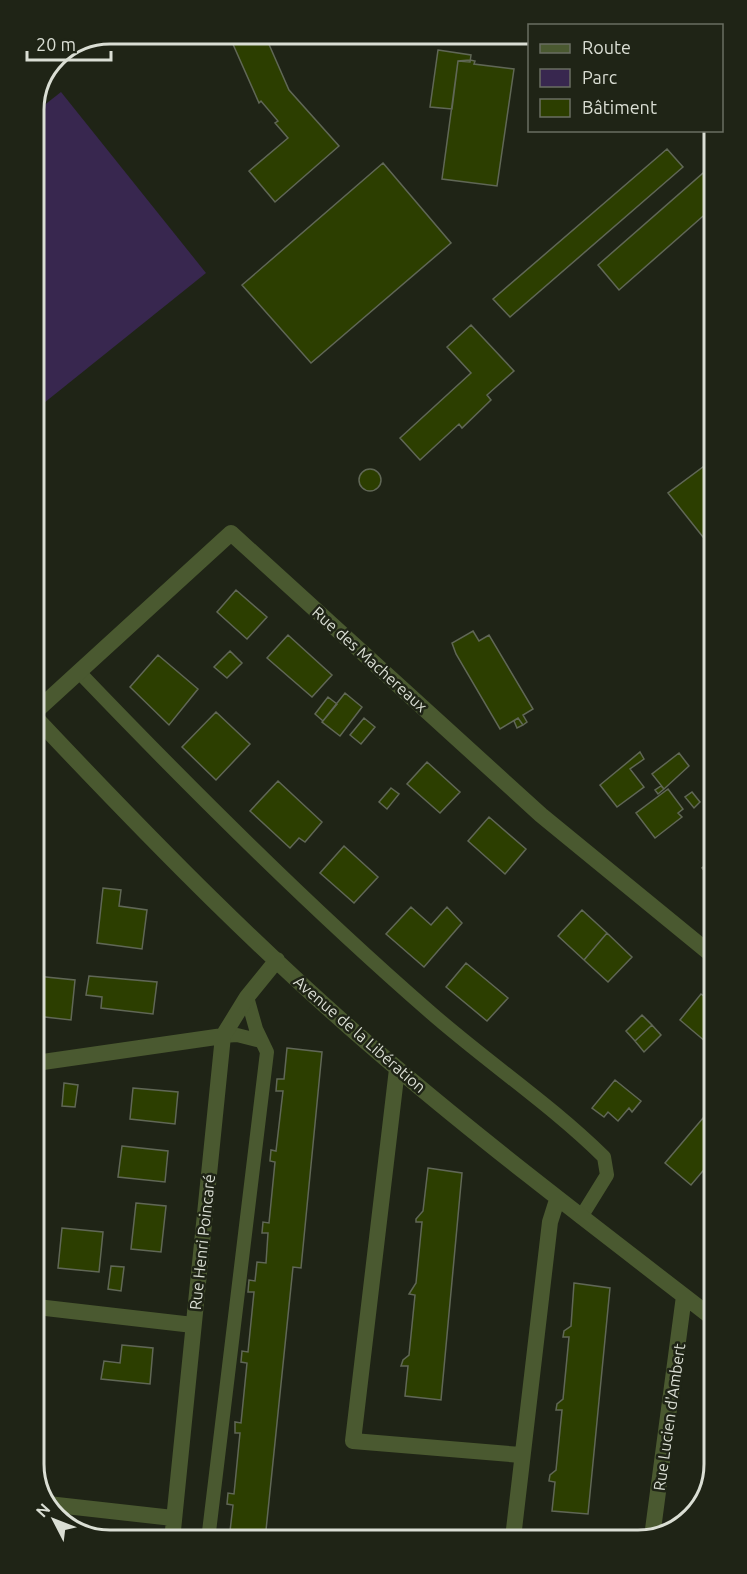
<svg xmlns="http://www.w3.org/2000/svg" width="747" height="1574" viewBox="0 0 747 1574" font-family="Ubuntu,sans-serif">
<rect width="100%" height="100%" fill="#1f2416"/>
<path fill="#38274f" d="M 61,92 L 206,273 L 34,411 L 33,114 Z"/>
<path fill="#2c3e00" stroke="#606756" stroke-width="1.5" d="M 228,33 L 264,33 L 289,90 L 339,146 L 275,202 L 249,171 L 288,138 L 275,123 L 278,121 L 261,101 L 259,103 Z
M 438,50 L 471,55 L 470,62 L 458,61 L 452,109 L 430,107 Z
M 470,60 L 475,61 L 474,64 L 514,69 L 497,186 L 442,179 L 458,61 Z
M 667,149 L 683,167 L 510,317 L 493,299 Z
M 383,163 L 451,243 L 311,363 L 242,285 Z
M 710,167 L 710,210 L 619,290 L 598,265 Z
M 471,325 L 514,371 L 487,395 L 491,400 L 462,428 L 459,424 L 420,460 L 400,438 L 471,373 L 447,347 Z
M 711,461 L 711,547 L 668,493 Z
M359 480a11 11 0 1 1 22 0a11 11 0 1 1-22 0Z
M 236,590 L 267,617 L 247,639 L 217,612 Z
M 473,631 L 479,641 L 489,635 L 533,709 L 523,715 L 527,722 L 523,725 L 518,718 L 500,729 L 456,654 L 452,643 Z
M 288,635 L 332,675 L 312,697 L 267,658 Z
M 230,651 L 242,663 L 227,678 L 214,667 Z
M 158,655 L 198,689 L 169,725 L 130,687 Z
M 345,693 L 362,707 L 340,736 L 322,722 Z
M 328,697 L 337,704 L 323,721 L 315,714 Z
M 216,712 L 250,744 L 216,780 L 182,747 Z
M 364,718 L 375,727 L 361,744 L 350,735 Z
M 518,718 L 523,725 L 517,728 L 514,721 Z
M 640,752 L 644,759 L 630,769 L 644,787 L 617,807 L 600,785 Z
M 679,753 L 689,766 L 664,789 L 652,774 Z
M 427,762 L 460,792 L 440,813 L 407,784 Z
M 278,781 L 322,822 L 305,842 L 299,838 L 290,848 L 250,811 Z
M 661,786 L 664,789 L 658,794 L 655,790 Z
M 391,788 L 399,794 L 387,809 L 379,802 Z
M 668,789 L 683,809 L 678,813 L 682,817 L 655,838 L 636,813 Z
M 692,792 L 700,802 L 694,808 L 685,797 Z
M 489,817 L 526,849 L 505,874 L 468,841 Z
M 344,846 L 378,877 L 354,903 L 320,873 Z
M 712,860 L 712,881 L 702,868 Z
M 103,888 L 121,890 L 119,906 L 147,910 L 142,949 L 97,943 Z
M 411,907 L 431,925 L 447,907 L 462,923 L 424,967 L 386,934 Z
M 582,910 L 607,933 L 584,960 L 558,936 Z
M 607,933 L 632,957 L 608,982 L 584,960 Z
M 466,963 L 508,998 L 487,1021 L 446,987 Z
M 36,976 L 75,980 L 71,1020 L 36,1016 Z
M 89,976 L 157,982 L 153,1014 L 101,1008 L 102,997 L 86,995 Z
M 701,994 L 713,1003 L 713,1048 L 680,1020 Z
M 642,1015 L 652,1025 L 635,1041 L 626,1031 Z
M 652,1025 L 661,1035 L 644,1052 L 635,1041 Z
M 287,1048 L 322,1052 L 301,1268 L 293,1267 L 265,1540 L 229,1540 L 233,1505 L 227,1504 L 228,1493 L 234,1494 L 240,1433 L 235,1433 L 235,1422 L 241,1423 L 247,1363 L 241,1362 L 242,1351 L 248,1352 L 254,1292 L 248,1292 L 249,1280 L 255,1281 L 257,1262 L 266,1263 L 268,1233 L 262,1233 L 263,1222 L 269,1223 L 275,1162 L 270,1161 L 271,1150 L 276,1151 L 283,1091 L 276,1091 L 277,1079 L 284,1079 Z
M 615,1080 L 641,1101 L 632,1112 L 629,1108 L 618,1121 L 608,1112 L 604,1117 L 592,1108 Z
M 64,1083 L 78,1085 L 75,1107 L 62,1106 Z
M 133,1088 L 178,1092 L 175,1124 L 130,1119 Z
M 36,1106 L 40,1106 L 36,1139 Z
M 703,1118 L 713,1127 L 713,1159 L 691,1185 L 665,1163 Z
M 122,1146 L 168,1151 L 165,1182 L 118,1177 Z
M 428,1168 L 462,1173 L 441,1400 L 405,1396 L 408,1366 L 401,1366 L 403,1360 L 409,1355 L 415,1295 L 409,1294 L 416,1283 L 422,1222 L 416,1222 L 416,1219 L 423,1211 Z
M 36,1192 L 42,1192 L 38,1228 L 36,1228 Z
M 136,1203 L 166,1206 L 161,1252 L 131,1249 Z
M 62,1228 L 103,1232 L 99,1272 L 58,1268 Z
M 111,1266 L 124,1267 L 121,1291 L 108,1289 Z
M 574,1283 L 610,1288 L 588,1514 L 552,1511 L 555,1482 L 549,1481 L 550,1475 L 556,1470 L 562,1410 L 556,1410 L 557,1404 L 563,1399 L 569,1337 L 563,1337 L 564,1331 L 571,1326 Z
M 122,1345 L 153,1348 L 150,1384 L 101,1379 L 104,1361 L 120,1363 Z"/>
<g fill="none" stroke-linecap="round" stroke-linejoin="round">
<path stroke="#4a5930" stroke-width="14" d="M 79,672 C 192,790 307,905 430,1012 C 487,1062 550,1104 604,1157 L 607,1175 L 581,1217
M 223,1036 L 237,1035 L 261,1041
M 208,1540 L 267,1052 L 256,1029 L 247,997"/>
<path stroke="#4a5930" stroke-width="16" d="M 35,712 L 231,533 L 541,815 L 712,955
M 35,717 C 151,840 269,961 399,1070 C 501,1156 608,1237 714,1319
M 36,1063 L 223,1036
M 397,1069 L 353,1441 L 521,1455
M 37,1307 L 193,1325
M 48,1504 L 173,1518
M 652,1537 L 684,1296
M 513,1538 L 550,1222 L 557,1200
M 172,1540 L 223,1036 L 247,997 L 277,960"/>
</g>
<g text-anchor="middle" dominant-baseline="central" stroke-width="5" stroke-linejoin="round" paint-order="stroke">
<g font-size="16" fill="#daded4" stroke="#1f2416">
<text transform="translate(370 659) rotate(42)">Rue des Machereaux</text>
<text transform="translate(360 1034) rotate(41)">Avenue de la Libération</text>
<text transform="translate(202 1242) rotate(-84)">Rue Henri Poincaré</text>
<text transform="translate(669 1417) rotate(-82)">Rue Lucien d'Ambert</text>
</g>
</g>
<path d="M0 0H747V1574H0ZM110 44H638A66 66 0 0 1 704 110V1464A66 66 0 0 1 638 1530H110A66 66 0 0 1 44 1464V110A66 66 0 0 1 110 44Z" fill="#1f2416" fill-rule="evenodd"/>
<path fill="none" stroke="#daded4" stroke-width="3" d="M110 44H638A66 66 0 0 1 704 110V1464A66 66 0 0 1 638 1530H110A66 66 0 0 1 44 1464V110A66 66 0 0 1 110 44Z"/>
<rect x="528" y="24" width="195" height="108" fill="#1f2416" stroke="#6a6e62" stroke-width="1.5"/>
<rect x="540" y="44" width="30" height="9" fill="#4a5930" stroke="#6a6e62" stroke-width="1.5"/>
<text x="582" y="54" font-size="18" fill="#daded4">Route</text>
<rect x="540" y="69" width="30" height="18" fill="#38274f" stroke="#6a6e62" stroke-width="1.5"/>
<text x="582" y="84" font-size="18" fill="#daded4">Parc</text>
<rect x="540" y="99" width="30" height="18" fill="#2c3e00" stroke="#6a6e62" stroke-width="1.5"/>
<text x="582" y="114" font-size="18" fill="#daded4">Bâtiment</text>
<g transform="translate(54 1520) rotate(312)" stroke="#1f2416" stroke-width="4.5" paint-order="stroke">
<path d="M0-4.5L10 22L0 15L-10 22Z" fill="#daded4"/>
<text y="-9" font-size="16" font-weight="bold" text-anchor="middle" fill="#daded4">N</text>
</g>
<path d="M27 51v9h84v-9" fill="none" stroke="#daded4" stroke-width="3"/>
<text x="36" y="51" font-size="18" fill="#daded4" stroke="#1f2416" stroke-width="4.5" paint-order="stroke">20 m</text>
</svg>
